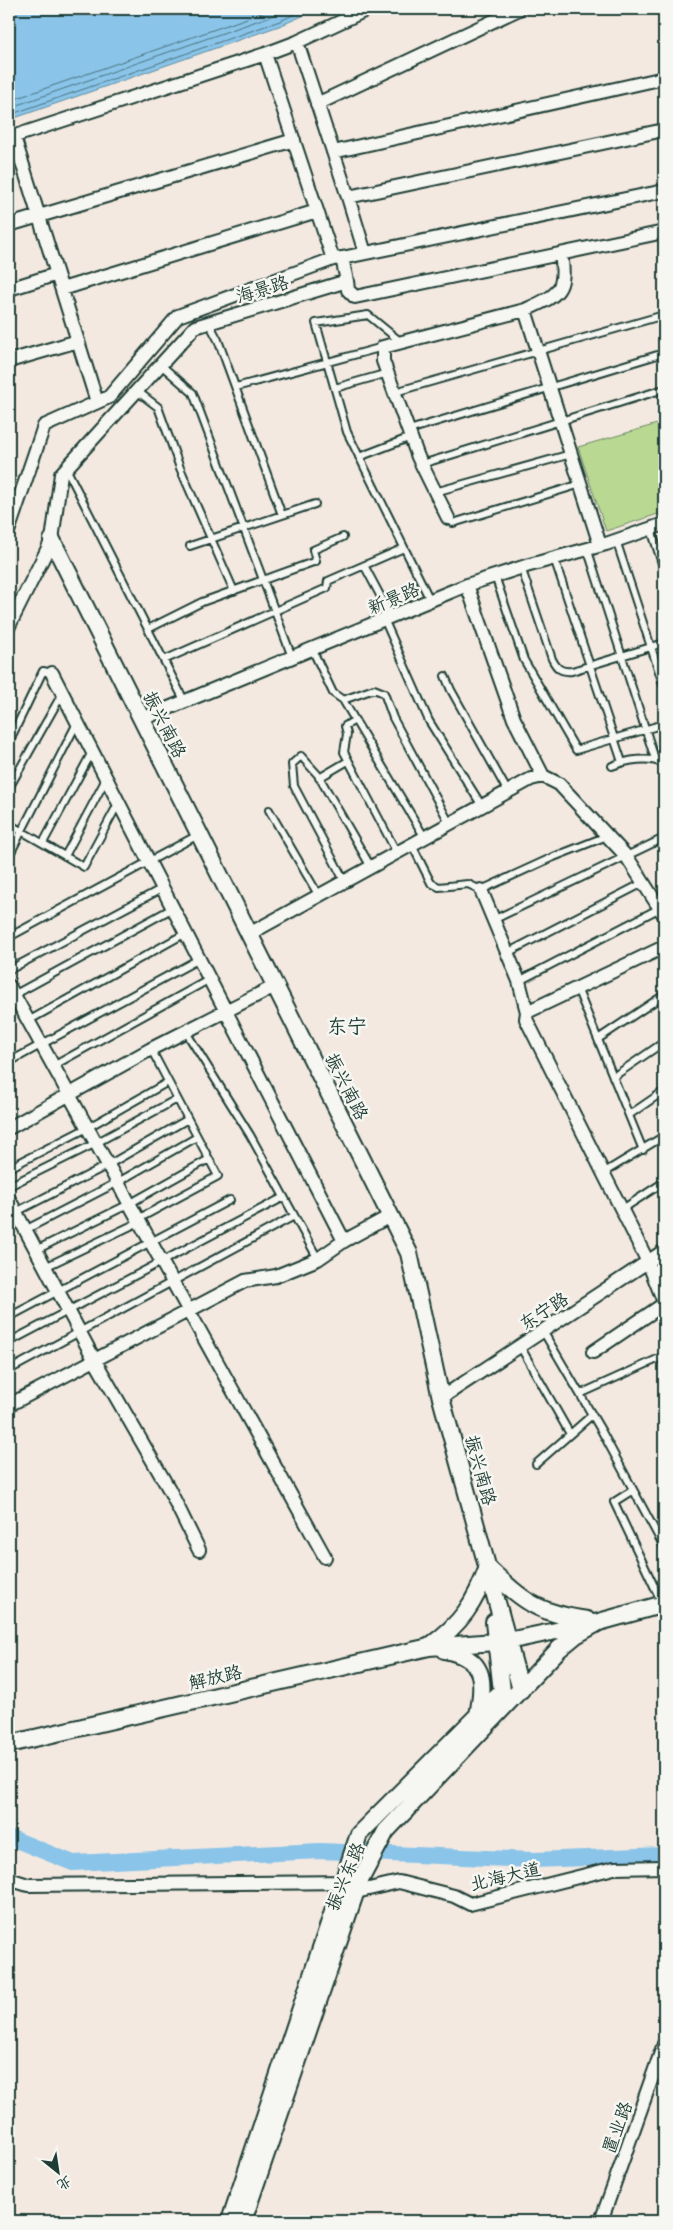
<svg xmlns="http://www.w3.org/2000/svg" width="673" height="2230" viewBox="0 0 673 2230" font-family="'Playpen Sans','LXGW WenKai TC',sans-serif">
<rect width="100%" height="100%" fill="#f3e9e0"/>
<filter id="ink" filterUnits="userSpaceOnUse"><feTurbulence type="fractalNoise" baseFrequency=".02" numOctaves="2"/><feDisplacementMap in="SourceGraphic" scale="10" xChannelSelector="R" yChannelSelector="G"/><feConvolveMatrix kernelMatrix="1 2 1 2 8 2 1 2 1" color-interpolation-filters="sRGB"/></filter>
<g filter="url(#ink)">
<path fill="#b9d892" stroke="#6c8a63" d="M 664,422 L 664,512 L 606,531 L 578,447 Z"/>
<path fill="#8ac4e9" stroke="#5f8ea1" d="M 9,9 L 318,9 L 282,25 L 9,120 Z"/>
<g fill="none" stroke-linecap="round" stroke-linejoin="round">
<path stroke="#4a737c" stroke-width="1" d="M 9,101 L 273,9
M 9,108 L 291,9
M 9,115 L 280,21 L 306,9"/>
<path stroke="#8ac4e9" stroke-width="16" d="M 9,1837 L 73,1863 L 320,1851 L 534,1860 L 664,1855"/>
<defs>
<path id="service" d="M 209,323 L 218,340 L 282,515
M 401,342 L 368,315 L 316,323 L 347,432 L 430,600
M 161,365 L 193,393 L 292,657
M 236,387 L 383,347
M 335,388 L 388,373
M 137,391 L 158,407 L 180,468 L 234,591
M 395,392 L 664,315
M 409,430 L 664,353
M 359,457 L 411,437
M 422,464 L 664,389
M 66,468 L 185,702
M 435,492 L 571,454
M 448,518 L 453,523 L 581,484
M 651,529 L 664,570
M 616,540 L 664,687
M 190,546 L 315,504
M 587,548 L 655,759
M 554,558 L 622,762
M 365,567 L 391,616
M 521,567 L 552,659 C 557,669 561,672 572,671 L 664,643
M 495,576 L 524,660 L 576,750 L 664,724
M 384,619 L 429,721 L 482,806
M 148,629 L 202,602 L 316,561 L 313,550 L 343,537
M 312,649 L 333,693 L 343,700 L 374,689 L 384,693 L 393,718 L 450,824
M 164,660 L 327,588 L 328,581 L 404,548
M 445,676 L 451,690 L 508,792
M 343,700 L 425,838
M 355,720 L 345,726 L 347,734 L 344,752 L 397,853
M 9,742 L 43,671 L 52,673
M 612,766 C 627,760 649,756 664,764
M 319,778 L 348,761
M 9,788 L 62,694
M 269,810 L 319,896
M 9,824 L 84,867 L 119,802
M 43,843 L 92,752
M 412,845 L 431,883 L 439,887 L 468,884 L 481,890 L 551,858 L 607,836
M 9,856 L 77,723
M 65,856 L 106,779
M 345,882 L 294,786 L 292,764 L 301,756 L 318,775 L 371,867
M 493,920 L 664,838
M 9,937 L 198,835
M 507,953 L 643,883
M 9,970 L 163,888
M 519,981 L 662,907
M 577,988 L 643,1150
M 12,996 L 173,908
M 28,1021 L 186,933
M 186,1032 L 250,1135 L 318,1259
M 598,1039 L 664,995
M 9,1062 L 199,959
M 53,1066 L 210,979
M 613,1077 L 664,1042
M 629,1115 L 664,1091
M 9,1168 L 87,1128 L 168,1082
M 603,1173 L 664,1136
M 9,1186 L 96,1143 L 177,1099
M 621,1210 L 664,1182
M 16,1212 L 108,1165 L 188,1119
M 25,1230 L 118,1182 L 197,1137
M 36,1250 L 129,1204 L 209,1159
M 45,1267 L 137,1223 L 138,1219 L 218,1176 L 151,1049
M 9,1317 L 230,1200
M 543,1331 L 601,1430 L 664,1547
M 9,1342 L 284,1197
M 520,1346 L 570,1434
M 9,1370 L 294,1216
M 580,1394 L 664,1356
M 536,1464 L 592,1415
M 633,1490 L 614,1502 L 662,1603"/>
<path id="minor" d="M 297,42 L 348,197 L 664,130
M 265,54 L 333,259 L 342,258
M 317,104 L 519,9
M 14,137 L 97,402
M 9,138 L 265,54 L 297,42 L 368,9
M 333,152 L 664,78
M 348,197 L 365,253
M 9,225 L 294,140
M 347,281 L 348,290 L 355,297 L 664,232
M 9,289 L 57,274
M 62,289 L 317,211
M 525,310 L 600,545
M 9,361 L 78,341
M 448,518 L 418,457 L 383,361 L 383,347 L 525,310 C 558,295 567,292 561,254
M 9,529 L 44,426 L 109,397 L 178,316 L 333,259
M 467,585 L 514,719 L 543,776
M 9,626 L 52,540 L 61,474 L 195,327 L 347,281 L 342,258 L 664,191
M 52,673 L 344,1241
M 142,719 L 467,585 L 526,566 L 606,544 L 664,524
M 481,890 L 519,981 L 527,1012
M 249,934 L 531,779 L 543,776 L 559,784 L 627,857 L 664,915
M 664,947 L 527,1012 L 526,1019 L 648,1262 L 664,1302
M 9,986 L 325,1557
M 9,1128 L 151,1049 L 275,986
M 9,1199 L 94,1359 L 169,1489 L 199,1550
M 593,1352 L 664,1304
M 441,1398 L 664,1251
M 9,1405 L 245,1281 L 276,1276 L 318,1259 L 344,1241 L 390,1216
M 9,1879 L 28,1885 L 352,1882
M 356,1892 L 399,1882 L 454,1896 L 470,1904 L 614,1868 L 664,1867
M 601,2221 L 664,2044"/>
<path id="tertiary" d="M 52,540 L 409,1253 L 441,1398 L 521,1690
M 489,1569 C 525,1602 537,1613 587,1620
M 430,1646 C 461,1624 475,1603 488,1567
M 444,1650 C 485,1658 485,1679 478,1715
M 9,1744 L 429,1647 L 508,1641 L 599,1622 L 664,1604
M 230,2221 L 359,1834 L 502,1691 L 494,1622
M 243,2221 L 359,1882 L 386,1831 L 559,1649 L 576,1635 L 599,1622"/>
</defs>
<use href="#service" stroke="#1f3d34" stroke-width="10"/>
<use href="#minor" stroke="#1f3d34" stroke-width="16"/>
<use href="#tertiary" stroke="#1f3d34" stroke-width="20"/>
<use href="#service" stroke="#f6f6f2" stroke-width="6"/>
<use href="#minor" stroke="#f6f6f2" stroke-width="12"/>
<use href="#tertiary" stroke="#f6f6f2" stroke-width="16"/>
</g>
</g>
<g text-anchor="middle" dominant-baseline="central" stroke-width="5" stroke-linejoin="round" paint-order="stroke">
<g font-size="18" fill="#1f3d34" stroke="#f6f6f2">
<text transform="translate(262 288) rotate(-17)">海景路</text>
<text transform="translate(393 597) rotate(-23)">新景路</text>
<text transform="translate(166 724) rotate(63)">振兴南路</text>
<text transform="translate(348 1086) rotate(63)">振兴南路</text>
<text transform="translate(543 1310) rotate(-33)">东宁路</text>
<text transform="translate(482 1470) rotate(75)">振兴南路</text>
<text transform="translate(215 1676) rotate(-13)">解放路</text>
<text transform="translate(505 1875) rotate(-13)">北海大道</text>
<text transform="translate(344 1876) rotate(-67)">振兴东路</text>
<text transform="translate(616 2127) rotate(-70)">置业路</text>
</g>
<g font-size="20" fill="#1f3d34" stroke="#f6f6f2">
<text x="347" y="1025">东宁</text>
</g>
</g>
<rect width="673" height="2230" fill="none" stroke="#f6f6f2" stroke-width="30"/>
<rect x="15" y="15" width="643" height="2200" fill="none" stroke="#1f3d34" stroke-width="2" filter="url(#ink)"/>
<g transform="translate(58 2172) rotate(150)" stroke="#f6f6f2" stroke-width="4" paint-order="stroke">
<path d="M0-4L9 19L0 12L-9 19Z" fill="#1f3d34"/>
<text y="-8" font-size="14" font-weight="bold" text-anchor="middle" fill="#1f3d34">北</text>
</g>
</svg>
